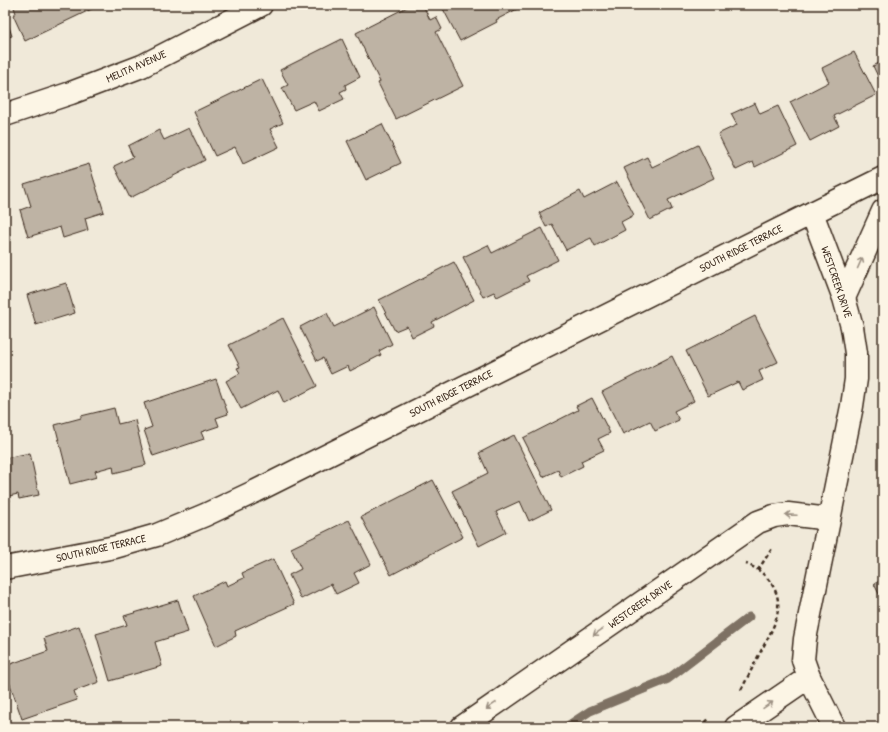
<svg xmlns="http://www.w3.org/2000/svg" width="888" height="732" viewBox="0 0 888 732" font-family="'Patrick Hand',sans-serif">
<rect width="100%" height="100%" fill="#f0e9d9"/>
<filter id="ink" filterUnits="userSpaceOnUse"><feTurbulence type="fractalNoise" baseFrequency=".025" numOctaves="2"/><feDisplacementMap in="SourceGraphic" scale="8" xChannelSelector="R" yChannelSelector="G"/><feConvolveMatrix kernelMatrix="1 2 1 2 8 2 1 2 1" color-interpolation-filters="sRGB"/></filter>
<g filter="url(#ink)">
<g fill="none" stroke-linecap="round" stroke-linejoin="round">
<path stroke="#7e7163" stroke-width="9" d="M 566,727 L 590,711 L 668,679 L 749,617"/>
</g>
<path fill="#beb3a4" stroke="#3b2a1e" d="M 13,5 L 100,5 L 25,41 L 13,15 L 16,13 Z
M 411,5 L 423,5 L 430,20 L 436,17 L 442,29 L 436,32 L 463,86 L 396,119 L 378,83 L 380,82 L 356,33 Z
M 441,5 L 521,5 L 521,7 L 496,20 L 497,22 L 460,41 Z
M 5,15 L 12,36 L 5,38 Z
M 342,39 L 360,77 L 345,85 L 346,89 L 340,92 L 344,99 L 319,111 L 314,101 L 294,110 L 282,88 L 288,85 L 280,70 Z
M 854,52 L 876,95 L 834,116 L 839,126 L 810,141 L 790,102 L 829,82 L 822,68 Z
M 883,61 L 883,87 L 873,66 Z
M 262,79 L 283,123 L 270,129 L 279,147 L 243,164 L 235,147 L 215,156 L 194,112 Z
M 755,103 L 760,114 L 778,106 L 797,146 L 755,167 L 753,162 L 736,170 L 718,134 L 737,125 L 731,114 Z
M 382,124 L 401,163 L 366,180 L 347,141 Z
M 189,128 L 205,160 L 130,198 L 114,166 L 133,157 L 128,146 L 159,130 L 164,140 Z
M 698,145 L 714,178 L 668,200 L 672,209 L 650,220 L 624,168 L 647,157 L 652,167 Z
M 89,164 L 104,212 L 85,218 L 88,230 L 63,238 L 60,227 L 28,237 L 20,210 L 31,206 L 24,184 Z
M 617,182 L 634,215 L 621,222 L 625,230 L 595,246 L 591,238 L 566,250 L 552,224 L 546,227 L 539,213 L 580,191 L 584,199 Z
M 5,223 L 11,240 L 5,241 Z
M 542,228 L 558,260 L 526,276 L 529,281 L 497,297 L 494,292 L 483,297 L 463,257 L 488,245 L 492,253 Z
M 454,262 L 474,300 L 432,322 L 434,326 L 412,337 L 407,326 L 395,331 L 379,300 Z
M 66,283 L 75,313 L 36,325 L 27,295 Z
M 374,307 L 392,344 L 379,351 L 381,355 L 350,371 L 348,366 L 331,374 L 323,358 L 317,361 L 300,327 L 327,313 L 334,327 Z
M 755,316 L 778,362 L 759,371 L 763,380 L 742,390 L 738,382 L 708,396 L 686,351 Z
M 283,318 L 317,386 L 284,403 L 278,390 L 241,409 L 226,381 L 240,373 L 237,368 L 240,367 L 229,345 Z
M 672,356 L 694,401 L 674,411 L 679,420 L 655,431 L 650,421 L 623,434 L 602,392 Z
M 216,379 L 228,414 L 216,418 L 219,426 L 201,432 L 204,439 L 153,456 L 144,430 L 152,427 L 144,403 Z
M 592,398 L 610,433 L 598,439 L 604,450 L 581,461 L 583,466 L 561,477 L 558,470 L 543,477 L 523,438 L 578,410 L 576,406 Z
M 114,408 L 118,424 L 135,420 L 146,465 L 114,473 L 113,466 L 95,471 L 97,477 L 70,484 L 55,425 L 81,418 L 81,416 Z
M 514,435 L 551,510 L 529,521 L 520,501 L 496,512 L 506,532 L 479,546 L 452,491 L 488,473 L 479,453 Z
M 30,453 L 39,495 L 19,499 L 18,494 L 9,496 L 10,501 L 5,502 L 5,458 Z
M 433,480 L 463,537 L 391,575 L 361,517 Z
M 349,520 L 371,564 L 354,573 L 359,583 L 336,594 L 331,584 L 301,599 L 289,575 L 301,569 L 291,548 Z
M 273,559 L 294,604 L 235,631 L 236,636 L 216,646 L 194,596 L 225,581 L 227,586 L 244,578 L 242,573 Z
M 883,579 L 883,602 L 874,584 Z
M 178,600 L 188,632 L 155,642 L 162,666 L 110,681 L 96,634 L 127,625 L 124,616 Z
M 79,626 L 99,682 L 74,691 L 77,700 L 22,719 L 5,670 L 5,666 L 48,651 L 44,638 Z"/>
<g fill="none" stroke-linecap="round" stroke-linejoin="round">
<defs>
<path id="street" d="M 5,115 L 71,93 L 142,66 L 261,5
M 5,568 L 115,547 L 157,535 L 205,515 L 256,491 L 812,213
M 809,677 L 834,727"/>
<path id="secondary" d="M 844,298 L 883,211
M 462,727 L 758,522 L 774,516 L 788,514 L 829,519
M 736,727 L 809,677 L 803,660 L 805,639 L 852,406 L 856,379 L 856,353 L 852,327 L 844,298 L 812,213 L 883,178"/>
</defs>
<use href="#street" stroke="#3b2a1e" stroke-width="25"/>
<use href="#secondary" stroke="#3b2a1e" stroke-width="25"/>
<path stroke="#3b2a1e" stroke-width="2.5" stroke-dasharray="4 3" stroke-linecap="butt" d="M 758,570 L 773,547
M 741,690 C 748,677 754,664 761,651 C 773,628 789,604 768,579 C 762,572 755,567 746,564
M 700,727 L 710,718"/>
<use href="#street" stroke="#fcf5e5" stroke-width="22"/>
<use href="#secondary" stroke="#fcf5e5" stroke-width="22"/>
</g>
<defs><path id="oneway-shaft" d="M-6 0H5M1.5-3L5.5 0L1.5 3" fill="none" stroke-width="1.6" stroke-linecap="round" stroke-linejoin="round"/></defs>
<g stroke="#9c9082">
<use href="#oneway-shaft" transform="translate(860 263) rotate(-66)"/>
<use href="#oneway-shaft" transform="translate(791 515) rotate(-178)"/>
<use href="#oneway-shaft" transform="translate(598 632) rotate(145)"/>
<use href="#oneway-shaft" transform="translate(768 705) rotate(-34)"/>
<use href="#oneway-shaft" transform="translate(491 706) rotate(145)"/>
</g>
</g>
<g text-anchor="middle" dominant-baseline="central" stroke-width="3.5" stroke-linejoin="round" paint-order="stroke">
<g font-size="11" fill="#3b2a1e" stroke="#fcf5e5">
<text transform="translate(136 66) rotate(-24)">MELITA AVENUE</text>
<text transform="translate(741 248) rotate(-27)">SOUTH RIDGE TERRACE</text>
<text transform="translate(837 282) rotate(71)">WESTCREEK DRIVE</text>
<text transform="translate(451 393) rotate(-27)">SOUTH RIDGE TERRACE</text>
<text transform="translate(101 548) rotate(-13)">SOUTH RIDGE TERRACE</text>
<text transform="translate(640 604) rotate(-35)">WESTCREEK DRIVE</text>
</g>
</g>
<rect width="888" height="732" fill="none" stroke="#fcf5e5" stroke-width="20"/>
<rect x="10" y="10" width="868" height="712" fill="none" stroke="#3b2a1e" stroke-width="1.5" filter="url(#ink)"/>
</svg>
